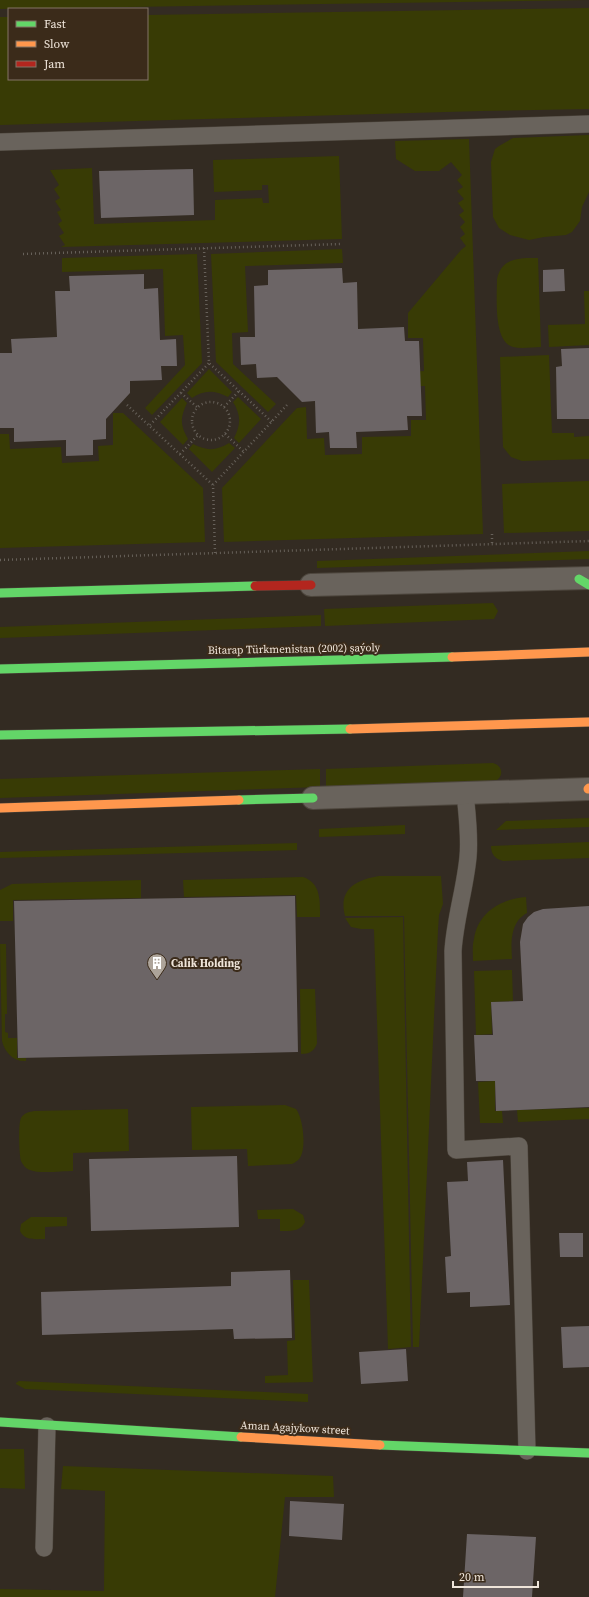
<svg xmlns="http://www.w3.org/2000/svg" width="589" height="1597" viewBox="0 0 589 1597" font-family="'Source Serif 4',serif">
<rect width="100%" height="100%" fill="#332b22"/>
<path fill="#383b05" d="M 0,0 L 589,0 L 0,9 Z
M 589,8 L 589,109 L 481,111 L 0,125 L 0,17 L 9,17 L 9,79 L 147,79 L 147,15 Z
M 589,135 L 589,192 L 582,207 L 580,221 L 572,232 L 566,235 L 544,237 L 529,240 L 510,235 L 499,228 L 493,217 L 491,162 L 495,149 L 499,146 L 513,138 Z
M 469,139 L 483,534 L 224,542 L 222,488 L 297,408 L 306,407 L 307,439 L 324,438 L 325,455 L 362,454 L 362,437 L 411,436 L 411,420 L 426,420 L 425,386 L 410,386 L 410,372 L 424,371 L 423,338 L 408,338 L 408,313 L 461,250 L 466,246 L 460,238 L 465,234 L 460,227 L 465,222 L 459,215 L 464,211 L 458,203 L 464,199 L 457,191 L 463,187 L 457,180 L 462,175 L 451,162 L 439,171 L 415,171 L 396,159 L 395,141 Z
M 339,156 L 342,239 L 61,247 L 65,245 L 59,236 L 64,233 L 58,224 L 62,221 L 57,212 L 61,210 L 55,201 L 60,198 L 54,189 L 59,185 L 50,170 L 92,168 L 94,224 L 215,220 L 215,200 L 262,198 L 263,203 L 269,203 L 268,185 L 262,185 L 262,190 L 214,192 L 213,160 Z
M 342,249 L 343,263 L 245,266 L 248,332 L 232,333 L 233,364 L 276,404 L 268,412 L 216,362 L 211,254 Z
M 197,254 L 202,363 L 152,415 L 145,408 L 185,365 L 183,335 L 165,336 L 163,269 L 62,272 L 62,258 Z
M 538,258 L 541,347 C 532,347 522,349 513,347 C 493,342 497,296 497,279 C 502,257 520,258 538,258 Z
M 584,291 L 589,291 L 589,345 L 549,347 L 548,325 L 585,324 Z
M 549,355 L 552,433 L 574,433 L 574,437 L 589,436 L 589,459 L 522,461 L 511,457 L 503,447 L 500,357 Z
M 209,369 L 232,392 L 228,397 C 214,390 204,390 192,398 L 187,393 Z
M 238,397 L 261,419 L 239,443 L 234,438 C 241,424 241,415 233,402 Z
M 182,398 L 187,403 C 180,418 180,425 188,439 L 183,445 L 160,422 Z
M 113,413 L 123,413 L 203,488 L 205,542 L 0,548 L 0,434 L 9,434 L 10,449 L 61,447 L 62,463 L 99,461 L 98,446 L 113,445 Z
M 229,443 L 235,448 L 212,472 L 189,449 L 193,444 C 207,451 216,451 229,443 Z
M 589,481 L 589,531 L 504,533 L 502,484 Z
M 589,551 L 589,559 L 317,568 L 317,561 Z
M 493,603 L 498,611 L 494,619 L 325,626 L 324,609 Z
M 321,615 L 321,626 L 0,638 L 0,627 Z
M 493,763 C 504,766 504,778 493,782 L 326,787 L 326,769 Z
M 320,769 L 320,787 L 0,798 L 0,779 Z
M 589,818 L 589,827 L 496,830 L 506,821 Z
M 405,825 L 405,834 L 319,837 L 319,829 Z
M 589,842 L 589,858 L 503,861 C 495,859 491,854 491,846 Z
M 297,843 L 297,850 L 0,858 L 0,852 Z
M 379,876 L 441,876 L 443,904 L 439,915 L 438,930 L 419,1347 L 413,1347 L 404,916 L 345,916 C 338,889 356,880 379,876 Z
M 303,877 C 321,883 320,901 320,917 L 297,917 L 296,895 L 184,897 L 183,880 Z
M 141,880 L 141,898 L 13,900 L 13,921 L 0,921 L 0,890 L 12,884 Z
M 526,897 L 527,913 C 510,922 511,943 512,959 L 473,961 C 473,953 472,946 474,939 C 478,912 501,899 526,897 Z
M 403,917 L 411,1347 L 388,1349 L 374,930 L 373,929 L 361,929 L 351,927 L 345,918 Z
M 0,944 L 6,944 L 7,1014 L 5,1014 L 5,1032 L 8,1033 L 8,1038 L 17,1038 L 17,1058 L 26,1058 L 26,1061 C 14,1062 5,1053 2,1041 Z
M 512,970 L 513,1001 L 491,1002 L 492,1034 L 476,1035 L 474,971 Z
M 300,989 L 315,989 L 317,1043 C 315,1051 309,1054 301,1054 Z
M 495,1081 L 495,1111 L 502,1111 L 503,1123 L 480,1123 L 478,1082 Z
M 285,1105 L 296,1109 C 303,1118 306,1145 301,1156 C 299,1160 296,1162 292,1164 L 248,1166 L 247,1149 L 192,1150 L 191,1107 Z
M 589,1108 L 589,1119 L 518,1122 L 517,1110 Z
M 128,1109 L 129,1151 L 73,1153 L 73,1171 C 62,1171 39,1174 30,1170 C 26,1169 23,1165 21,1161 C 19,1154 18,1124 21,1118 C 24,1113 29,1112 34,1111 Z
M 293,1209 L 303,1215 L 305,1222 C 300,1232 290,1231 280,1231 L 280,1219 L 258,1219 L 257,1210 Z
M 31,1217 L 67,1217 L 67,1226 L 45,1227 L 45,1239 C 35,1239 25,1241 20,1231 L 21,1224 Z
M 293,1280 L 309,1280 L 313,1382 L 265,1383 L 265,1376 L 288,1375 L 287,1341 L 295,1340 Z
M 19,1381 L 308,1394 L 308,1402 L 25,1389 L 16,1384 L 16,1383 Z
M 0,1449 L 24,1449 L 25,1489 L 0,1488 Z
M 63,1466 L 333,1476 L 334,1497 L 285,1497 L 275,1597 L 0,1597 L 0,1589 L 104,1591 L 105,1491 L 61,1489 Z"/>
<path fill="#6c6566" d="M 193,169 L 194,215 L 101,218 L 99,171 Z
M 342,268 L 343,283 L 357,282 L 358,329 L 404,327 L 405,341 L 419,341 L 422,416 L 407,416 L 408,430 L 356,432 L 357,448 L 330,448 L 329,432 L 316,433 L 315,401 L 302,402 L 277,377 L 257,378 L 256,364 L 241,365 L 240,337 L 255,337 L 254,286 L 268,285 L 268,270 Z
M 564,269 L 565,291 L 543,292 L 543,270 Z
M 144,274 L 144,289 L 158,288 L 160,340 L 176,339 L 177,366 L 161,366 L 162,380 L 130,381 L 130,393 L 106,419 L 106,439 L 93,440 L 93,455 L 66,456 L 66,440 L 14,442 L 14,428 L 0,428 L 0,353 L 12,353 L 11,339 L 57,337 L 55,291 L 70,291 L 69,276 Z
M 589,348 L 589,419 L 557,419 L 556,367 L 562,366 L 561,349 Z
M 295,896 L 298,1052 L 18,1058 L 14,901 Z
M 589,906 L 589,1107 L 496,1111 L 495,1081 L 476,1081 L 474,1035 L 493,1035 L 491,1002 L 523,1001 L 520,942 L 523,924 L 528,917 L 534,912 L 543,909 Z
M 237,1156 L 239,1227 L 91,1231 L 89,1159 Z
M 503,1160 L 510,1305 L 470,1307 L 470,1292 L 447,1293 L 445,1257 L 451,1256 L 447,1182 L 468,1181 L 467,1162 Z
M 559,1233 L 583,1233 L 583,1257 L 560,1257 Z
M 290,1270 L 292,1338 L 234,1339 L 233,1329 L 42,1335 L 41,1292 L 231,1286 L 231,1272 Z
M 589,1326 L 589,1367 L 563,1368 L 561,1327 Z
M 406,1349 L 408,1381 L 361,1384 L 359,1352 Z
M 290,1501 L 344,1504 L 342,1540 L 289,1536 Z
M 467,1534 L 536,1537 L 532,1597 L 463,1597 Z"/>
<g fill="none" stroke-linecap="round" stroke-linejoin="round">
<defs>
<path id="lane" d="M 0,142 L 589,124
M 465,793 C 467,814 470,836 468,857 C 465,889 455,919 453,951 L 456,1150 L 519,1146 L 527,1451
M 44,1548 L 47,1426"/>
<path id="street" d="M 311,585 L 589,578
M 313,798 L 589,789"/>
<path id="fast" d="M 579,579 L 589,585
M 0,593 L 255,586
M 0,669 L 452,657
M 0,735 L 350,729
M 239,800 L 313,798
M 0,1422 L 241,1437
M 380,1445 L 589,1453"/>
<path id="slow" d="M 452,657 L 589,652
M 350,729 L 589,722
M 588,789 L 589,788
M 0,808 L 239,800
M 241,1437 L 380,1445"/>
<path id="jam" d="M 255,586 L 311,585"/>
</defs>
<use href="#lane" stroke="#4d463d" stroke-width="18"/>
<use href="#street" stroke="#4d463d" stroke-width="24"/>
<use href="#fast" stroke="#4d463d" stroke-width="10"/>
<use href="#slow" stroke="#4d463d" stroke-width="10"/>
<use href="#jam" stroke="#4d463d" stroke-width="10"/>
<path stroke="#67615a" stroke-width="2.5" stroke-dasharray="1 3" stroke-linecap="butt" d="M 204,248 L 209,363 L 272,422
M 23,254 L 342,244
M 181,393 L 197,407
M192 421a19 19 0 1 1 38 0a19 19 0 1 1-38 0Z
M 127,405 L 213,485
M 224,407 L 239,391
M 150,425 L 209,363
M 225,434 L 244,452
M 180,454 L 198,435
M 492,534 L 492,544
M 215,553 L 213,485 L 287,405
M 0,560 L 589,541"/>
<use href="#lane" stroke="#69635c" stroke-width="17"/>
<use href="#street" stroke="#69635c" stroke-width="22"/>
<use href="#fast" stroke="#63d668" stroke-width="9"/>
<use href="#slow" stroke="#ff974d" stroke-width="9"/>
<use href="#jam" stroke="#b3261e" stroke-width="9"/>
</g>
<defs>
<symbol id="building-pin" viewBox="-11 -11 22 30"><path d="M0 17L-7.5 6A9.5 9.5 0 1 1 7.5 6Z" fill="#ada49a" stroke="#3b2b1a"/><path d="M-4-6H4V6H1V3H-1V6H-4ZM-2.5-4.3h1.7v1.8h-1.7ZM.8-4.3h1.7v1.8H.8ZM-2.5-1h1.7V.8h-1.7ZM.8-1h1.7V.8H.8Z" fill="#fff"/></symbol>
</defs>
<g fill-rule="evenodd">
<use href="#building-pin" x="146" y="952" width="22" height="30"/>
</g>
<g text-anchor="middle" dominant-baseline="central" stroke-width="4" stroke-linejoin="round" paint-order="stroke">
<g font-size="11" fill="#efe5da" stroke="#3b2b1a">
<text transform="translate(294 649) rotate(-1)">Bitarap Türkmenistan (2002) şaýoly</text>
<text transform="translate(295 1428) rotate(3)">Aman Agajykow street</text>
</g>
<g font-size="11" font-weight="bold" fill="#efe5da" stroke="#3b2b1a" text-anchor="start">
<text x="171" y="963">Calik Holding</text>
</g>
</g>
<rect x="8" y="8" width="140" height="72" fill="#3b2b1a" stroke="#837567"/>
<rect x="16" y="21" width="20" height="6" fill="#63d668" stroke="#837567"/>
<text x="44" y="28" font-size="12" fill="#efe5da">Fast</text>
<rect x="16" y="41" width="20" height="6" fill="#ff974d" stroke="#837567"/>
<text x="44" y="48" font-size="12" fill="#efe5da">Slow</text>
<rect x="16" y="61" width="20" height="6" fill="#b3261e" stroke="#837567"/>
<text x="44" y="68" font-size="12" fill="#efe5da">Jam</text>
<path d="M453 1581v6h85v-6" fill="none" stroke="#efe5da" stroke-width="2"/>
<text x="459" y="1581" font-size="12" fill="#efe5da" stroke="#3b2b1a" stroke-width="3" paint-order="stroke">20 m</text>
</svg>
